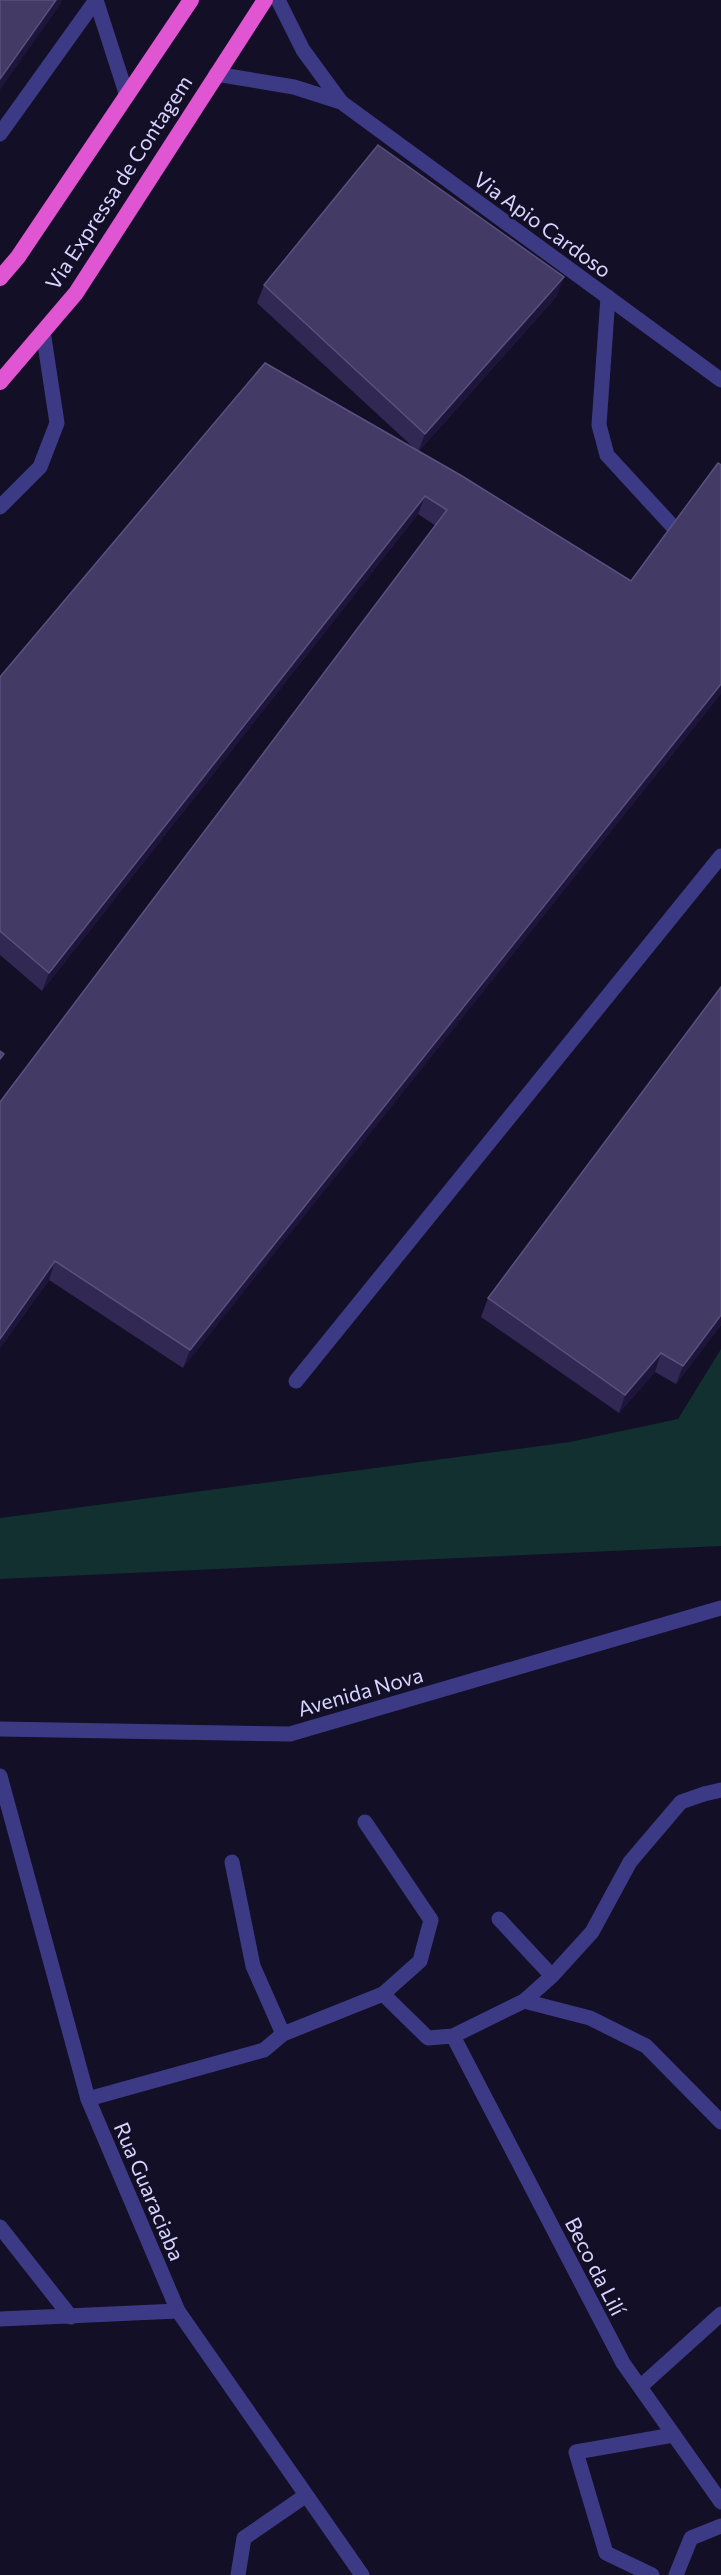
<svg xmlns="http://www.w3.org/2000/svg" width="721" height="2575" viewBox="0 0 721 2575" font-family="Commissioner,sans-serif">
<rect width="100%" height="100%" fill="#130f26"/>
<path fill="#12302f" d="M 721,1349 L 721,1546 L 0,1579 L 0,1518 L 570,1442 L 678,1419 Z"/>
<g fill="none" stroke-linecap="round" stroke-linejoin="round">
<path stroke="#3d3a85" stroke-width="15" d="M 96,0 L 127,96
M 0,134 L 96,0
M 608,297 L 599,425 L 607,455 L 676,530
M 0,507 L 40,467 L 57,423 L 43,331
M 296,1381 L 721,856
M 365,1822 L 431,1920 L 420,1961 L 383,1994
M 232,1862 L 253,1966 L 283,2034
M 499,1919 L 552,1976
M 524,2001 L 552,1976 L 592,1932 L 630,1862 L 681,1802 L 704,1794
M 453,2036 L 623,2363 L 721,2502
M 88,2099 L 264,2050 L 283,2034 L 383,1994 L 428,2038 L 453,2036 L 524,2001 L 590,2018 L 646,2046 L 721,2122
M 0,2227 L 71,2317
M 0,2319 L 178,2311
M 640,2387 L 721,2314
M 238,2575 L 244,2538 L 305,2496
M 652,2575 L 606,2553 L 576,2452 L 673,2435
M 676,2575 L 691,2538 L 721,2526"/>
<path stroke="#3d3a85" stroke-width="15" d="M 0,1729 L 290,1734 L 721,1608
M 0,1776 L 88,2099 L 178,2311 L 362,2575
M 704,1794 L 721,1790"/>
<path stroke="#3d3a85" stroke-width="15" d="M 278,0 L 303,50 L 341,102 L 721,380
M 216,74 L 294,87 L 341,102"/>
<path stroke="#e055d1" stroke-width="16" d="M 0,278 L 18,257 L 191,0
M 0,382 L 76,293 L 265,0"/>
</g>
<path fill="#312854" d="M 264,285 L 557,296 L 419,451 L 631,581 L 183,1368 L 49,1280 L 0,1348 L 0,1102 L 436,526 L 418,514 L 42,991 L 0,955 L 0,677 L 414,448 L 257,303 Z
M 721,987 L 721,1325 L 676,1384 L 655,1372 L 619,1413 L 481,1317 L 488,1298 Z"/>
<path fill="#1d163a" d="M 56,0 L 62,0 L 60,5 L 0,90 L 0,79 Z
M 564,277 L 557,296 L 418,452 L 425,434 Z
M 425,496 L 418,514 L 42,991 L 49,973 Z
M 721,684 L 721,694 L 183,1368 L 190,1350 Z
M 55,1261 L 49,1280 L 0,1348 L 0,1339 Z
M 721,1315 L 721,1325 L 676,1384 L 683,1366 Z
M 661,1353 L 655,1372 L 619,1413 L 625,1395 Z"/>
<path fill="#433a66" stroke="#5a527e" stroke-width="1.5" d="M 0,0 L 56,0 L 0,79 Z
M 378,145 L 564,277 L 425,434 L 264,285 Z
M 265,363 L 462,476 L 631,581 L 718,463 L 721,465 L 721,684 L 190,1350 L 55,1261 L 0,1339 L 0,1102 L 447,510 L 425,496 L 49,973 L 0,931 L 0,677 Z
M 721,987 L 721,1315 L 683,1366 L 661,1353 L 625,1395 L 488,1298 Z
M 0,1051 L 4,1054 L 0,1059 Z"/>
<g text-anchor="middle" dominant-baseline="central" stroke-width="4.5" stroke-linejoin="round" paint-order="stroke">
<g font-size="21" fill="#d9d4ff" stroke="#130f26">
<text transform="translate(118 182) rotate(-57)">Via Expressa de Contagem</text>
<text transform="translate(543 224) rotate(36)">Via Apio Cardoso</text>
<text transform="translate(360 1691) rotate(-16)">Avenida Nova</text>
<text transform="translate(150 2191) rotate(67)">Rua Guaraciaba</text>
<text transform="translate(596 2266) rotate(63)">Beco da Lilí</text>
</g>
</g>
</svg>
